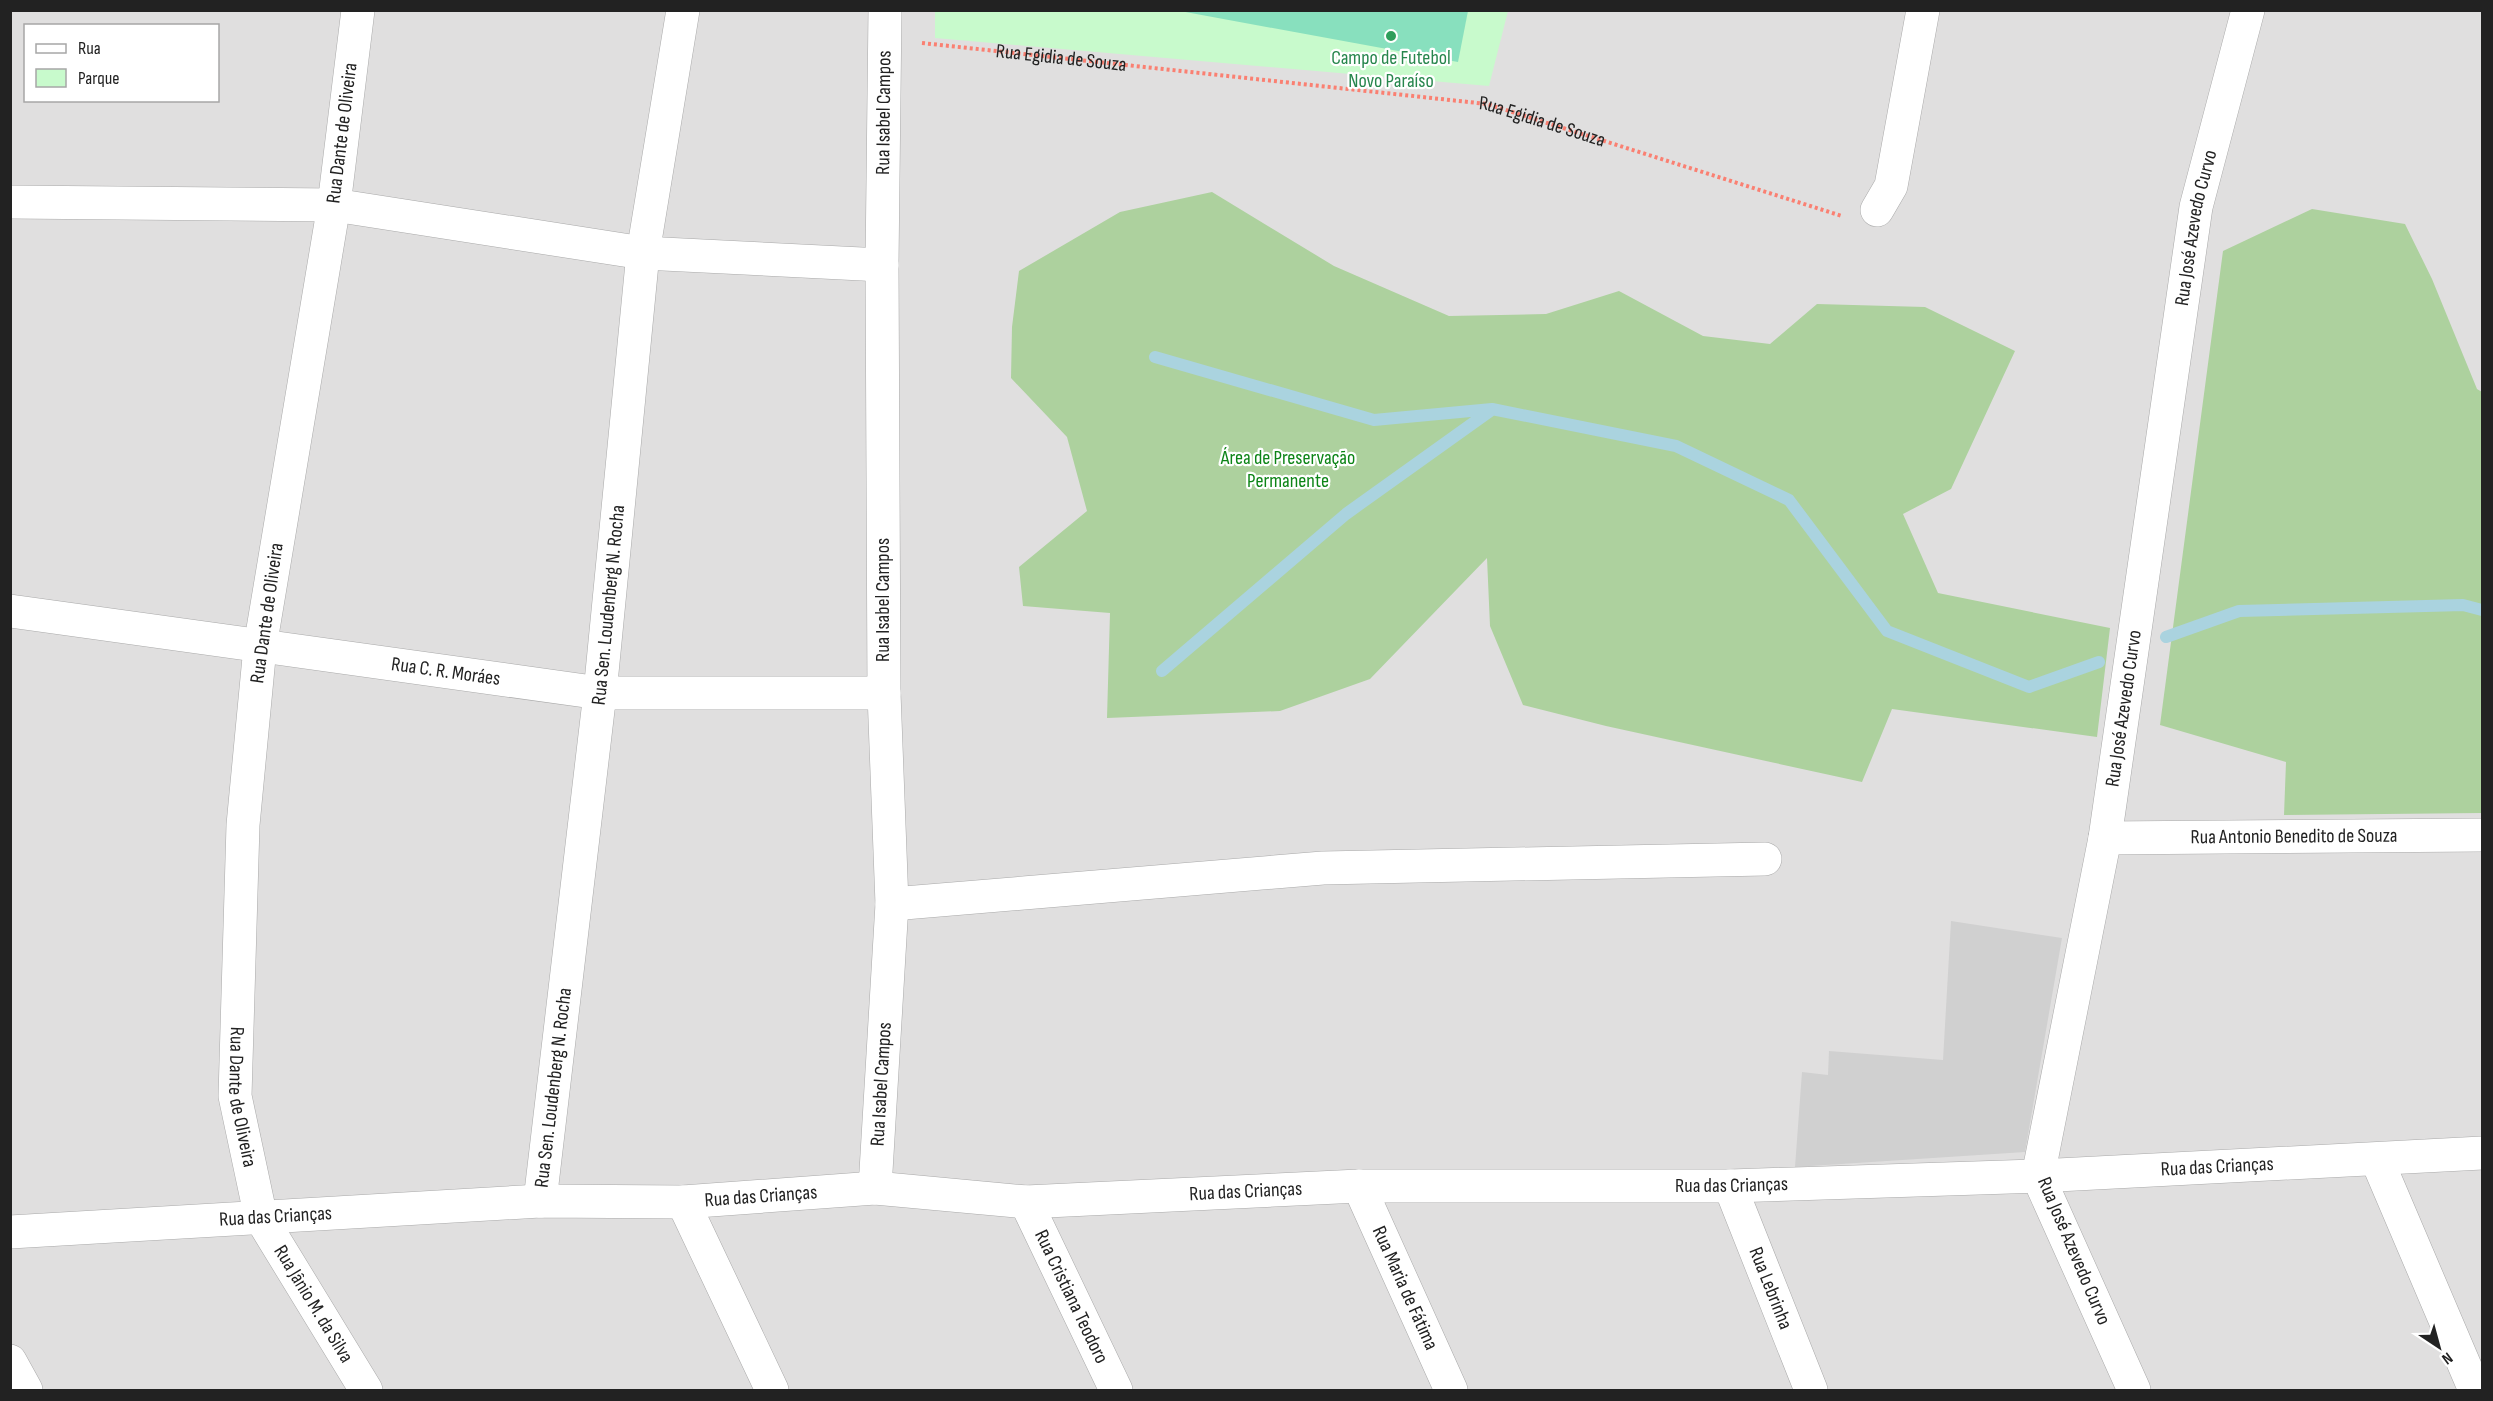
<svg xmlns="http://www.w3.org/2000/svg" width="2493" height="1401" viewBox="0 0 2493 1401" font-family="'Sofia Sans Condensed',sans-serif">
<rect width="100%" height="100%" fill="#f2efe9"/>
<path fill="#e0dfdf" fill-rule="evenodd" d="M 10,11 L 2482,11 L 2482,1390 L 11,1390 ZM 26,26 L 218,26 L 218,100 L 26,100 Z"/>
<path fill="#d0d0d0" d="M 1951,921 L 2062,938 L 2025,1152 L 1795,1167 L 1802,1072 L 1828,1075 L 1829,1051 L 1943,1060 Z"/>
<path fill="#add19e" d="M 1212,192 L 1334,266 L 1449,316 L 1546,314 L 1619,291 L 1703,336 L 1770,344 L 1817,304 L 1925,307 L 2015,351 L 1951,489 L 1903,514 L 1938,593 L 2110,628 L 2097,737 L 1892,709 L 1862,782 L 1606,726 L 1523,705 L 1490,626 L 1487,558 L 1370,679 L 1280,711 L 1107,718 L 1110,613 L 1023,606 L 1019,567 L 1087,511 L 1067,437 L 1011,378 L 1012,327 L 1019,271 L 1120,212 Z
M 2312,209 L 2405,224 L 2432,279 L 2477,389 L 2482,392 L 2482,813 L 2284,815 L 2286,762 L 2160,725 L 2223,251 Z"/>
<path fill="#c8facc" d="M 935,10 L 1508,11 L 1489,86 L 935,38 Z"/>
<path fill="#88e0be" d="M 1180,11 L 1468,10 L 1468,11 L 1458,62 Z"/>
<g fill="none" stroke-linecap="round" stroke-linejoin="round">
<path stroke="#aad3df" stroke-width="12" d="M 1155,357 L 1374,420 L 1492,409 L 1676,446 L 1789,500 L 1887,631 L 2029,687 L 2099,662
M 2166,637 L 2239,611 L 2463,605 L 2482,610
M 1162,671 L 1346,514 L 1490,411"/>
<defs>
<g id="minor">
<path id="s2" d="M 358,10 L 334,205 L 260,647 L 243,825 L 235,1096 L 261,1218 L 366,1390"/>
<path d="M 10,202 L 334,205 L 643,253 L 882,265"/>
<path d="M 1877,210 L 1891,186 L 1923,10"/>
<path id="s3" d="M 10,611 L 600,693 L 884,693"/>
<path id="s4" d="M 2105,838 L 2482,835"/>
<path d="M 892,904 L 1323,868 L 1765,859"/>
<path d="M 2377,1160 L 2475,1390"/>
<path id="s5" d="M 1359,1186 L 1451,1390"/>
<path id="s6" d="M 1730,1186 L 1811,1390"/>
<path id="s7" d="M 875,1188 L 892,904 L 884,693 L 882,265 L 885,10"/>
<path id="s8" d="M 540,1201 L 600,693 L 643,253 L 683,10"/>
<path d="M 683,1202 L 772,1390"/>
<path id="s9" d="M 1026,1202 L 1116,1390"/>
<path id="s10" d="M 10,1232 L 540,1201 L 683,1202 L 875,1188 L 1026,1202 L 1359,1186 L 1730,1186 L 2038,1176 L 2482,1153"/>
<path d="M 10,1361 L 26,1390"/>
<path id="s11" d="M 2134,1390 L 2038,1176 L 2105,838 L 2196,207 L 2248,10"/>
</g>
</defs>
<use href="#minor" stroke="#a9a9a9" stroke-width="34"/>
<path stroke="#fa8072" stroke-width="4" stroke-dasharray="3 3" stroke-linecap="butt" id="s1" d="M 922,43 L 1487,104 L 1842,216"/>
<use href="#minor" stroke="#fff" stroke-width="33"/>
</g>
<circle fill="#2e9e5b" stroke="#fff" stroke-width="2" cx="1391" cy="36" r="6"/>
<g text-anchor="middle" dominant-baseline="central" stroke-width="4.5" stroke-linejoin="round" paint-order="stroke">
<g font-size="20" fill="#222" stroke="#fff">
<text stroke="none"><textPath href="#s1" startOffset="140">Rua Egidia de Souza</textPath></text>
<text stroke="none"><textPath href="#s7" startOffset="1076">Rua Isabel Campos</textPath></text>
<text stroke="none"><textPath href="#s1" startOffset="626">Rua Egidia de Souza</textPath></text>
<text transform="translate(342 133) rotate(-83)">Rua Dante de Oliveira</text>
<text stroke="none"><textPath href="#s11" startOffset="1196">Rua José Azevedo Curvo</textPath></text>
<text transform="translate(883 600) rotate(-90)">Rua Isabel Campos</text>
<text stroke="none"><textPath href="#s8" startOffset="600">Rua Sen. Loudenberg N. Rocha</textPath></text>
<text transform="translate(267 613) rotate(-82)">Rua Dante de Oliveira</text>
<text stroke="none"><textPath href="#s3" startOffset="440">Rua C. R. Moráes</textPath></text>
<text stroke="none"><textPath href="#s11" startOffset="710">Rua José Azevedo Curvo</textPath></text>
<text stroke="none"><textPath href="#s4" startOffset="189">Rua Antonio Benedito de Souza</textPath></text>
<text stroke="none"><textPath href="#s7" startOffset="104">Rua Isabel Campos</textPath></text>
<text stroke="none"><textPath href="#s8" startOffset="114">Rua Sen. Loudenberg N. Rocha</textPath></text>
<text stroke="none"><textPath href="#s2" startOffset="1096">Rua Dante de Oliveira</textPath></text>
<text stroke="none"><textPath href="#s10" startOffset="2210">Rua das Crianças</textPath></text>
<text stroke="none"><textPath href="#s10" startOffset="1724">Rua das Crianças</textPath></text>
<text stroke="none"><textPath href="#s10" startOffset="1238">Rua das Crianças</textPath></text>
<text stroke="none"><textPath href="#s10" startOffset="752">Rua das Crianças</textPath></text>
<text stroke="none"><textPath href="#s10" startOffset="266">Rua das Crianças</textPath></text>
<text transform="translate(2074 1251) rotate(67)">Rua José Azevedo Curvo</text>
<text stroke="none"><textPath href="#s5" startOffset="112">Rua Maria de Fátima</textPath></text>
<text stroke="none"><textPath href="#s6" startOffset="110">Rua Lebrinha</textPath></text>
<text stroke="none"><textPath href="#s9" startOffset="105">Rua Cristiana Teodoro</textPath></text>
<text stroke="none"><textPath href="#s2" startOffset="1320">Rua Jânio M. da Silva</textPath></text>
</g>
<g font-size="20" fill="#27864d" stroke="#fff">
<text x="1391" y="58">Campo de Futebol<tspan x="1391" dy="23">Novo Paraíso</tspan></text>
</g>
<g font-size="20" fill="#0c8416" stroke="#fff">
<text x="1288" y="458">Área de Preservação<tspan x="1288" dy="23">Permanente</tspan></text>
</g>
</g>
<rect width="2493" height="1401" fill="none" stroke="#222222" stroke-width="24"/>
<rect x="24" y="24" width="195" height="78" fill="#ffffff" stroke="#a7a7a7" stroke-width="1.5"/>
<rect x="36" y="44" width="30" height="9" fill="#ffffff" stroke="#a7a7a7" stroke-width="1.5"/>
<text x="78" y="54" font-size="18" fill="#222222">Rua</text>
<rect x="36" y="69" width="30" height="18" fill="#c8facc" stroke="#a7a7a7" stroke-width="1.5"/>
<text x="78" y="84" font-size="18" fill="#222222">Parque</text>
<g transform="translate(2439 1347) rotate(144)" stroke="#ffffff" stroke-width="4.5" paint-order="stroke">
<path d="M0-4.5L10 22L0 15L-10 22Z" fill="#222222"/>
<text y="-9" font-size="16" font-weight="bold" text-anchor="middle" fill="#222222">N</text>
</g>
</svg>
